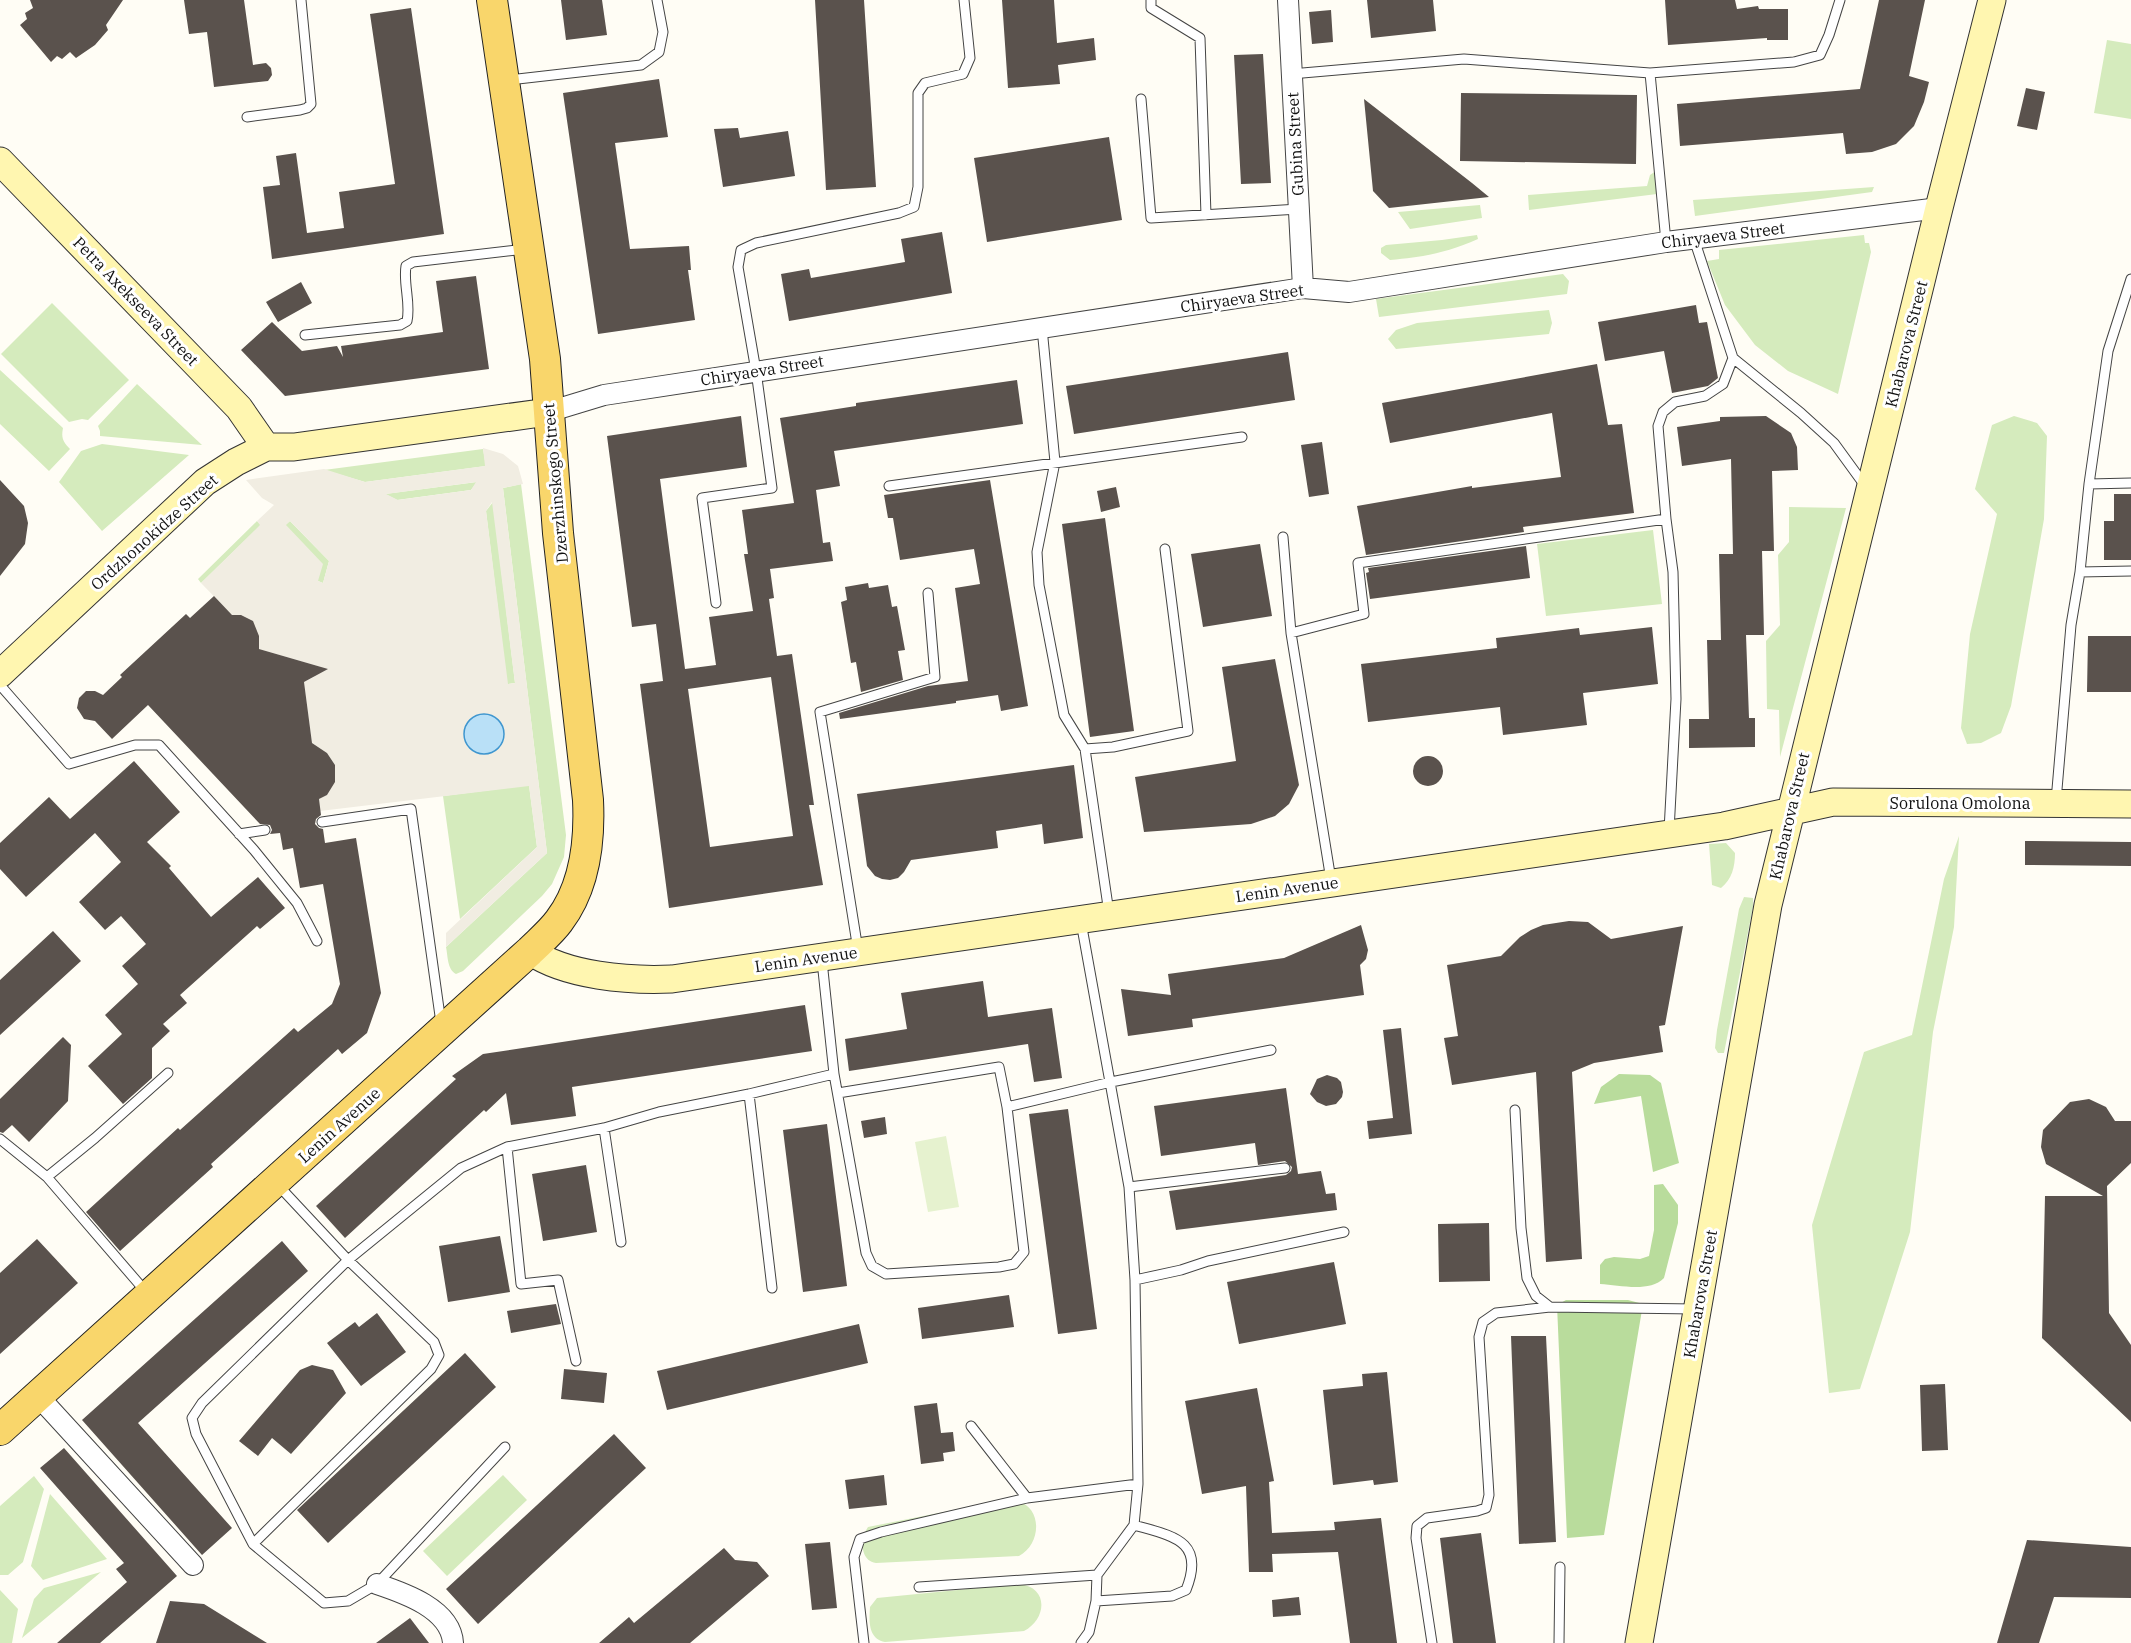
<svg xmlns="http://www.w3.org/2000/svg" width="2131" height="1643" viewBox="0 0 2131 1643" font-family="'IBM Plex Serif',serif">
<rect width="100%" height="100%" fill="#fffdf5"/>
<path fill="#d5ebbd" d="M 2107,40 L 2131,44 L 2131,119 L 2094,113 Z
M 1656,171 L 1660,177 L 1657,194 L 1529,210 L 1528,195 L 1647,186 L 1650,175 Z
M 1874,187 L 1872,192 L 1695,216 L 1693,200 Z
M 1480,205 L 1482,218 L 1410,229 L 1398,212 Z
M 1477,235 L 1478,239 C 1446,253 1424,257 1390,260 L 1381,253 L 1381,248 L 1386,245 L 1442,240 Z
M 1864,235 L 1865,243 L 1869,243 L 1871,252 L 1838,394 L 1788,371 L 1755,345 L 1725,305 L 1707,261 L 1719,259 L 1719,250 Z
M 1563,274 L 1569,281 L 1567,294 L 1379,317 L 1376,299 Z
M 52,303 L 129,380 L 88,420 L 82,419 L 69,422 L 1,354 Z
M 1549,310 L 1552,323 L 1549,334 L 1396,349 L 1388,339 L 1396,330 L 1417,323 Z
M 0,370 L 63,428 C 61,438 63,442 70,449 L 49,471 L 0,424 Z
M 137,384 L 202,445 L 100,436 L 100,431 L 98,426 Z
M 2014,416 L 2037,423 L 2047,436 L 2044,519 L 2011,706 L 2001,733 L 1981,743 L 1967,744 L 1961,728 L 1970,634 L 1997,514 L 1975,489 L 1992,425 Z
M 102,444 L 189,455 L 102,531 L 59,482 L 81,451 Z
M 483,449 L 486,466 L 365,482 L 324,470 Z
M 477,482 L 471,490 L 397,500 L 385,494 Z
M 521,484 L 566,835 L 564,857 L 552,884 L 542,896 L 463,971 L 456,974 C 447,969 448,956 446,947 L 547,853 L 503,488 Z
M 493,502 L 515,683 L 507,684 L 486,511 Z
M 1789,507 L 1846,508 L 1780,757 L 1779,710 L 1767,709 L 1766,641 L 1780,625 L 1778,555 L 1789,542 Z
M 257,521 L 261,525 L 201,583 L 198,579 Z
M 290,521 L 329,561 L 323,583 L 318,581 L 285,525 Z
M 1653,530 L 1662,604 L 1546,616 L 1537,544 Z
M 529,785 L 537,847 L 460,919 L 443,796 Z
M 1959,836 L 1954,927 L 1933,1032 L 1910,1232 L 1860,1389 L 1829,1393 L 1812,1225 L 1864,1052 L 1912,1035 L 1944,879 Z
M 1726,843 L 1735,853 C 1735,867 1732,879 1721,888 L 1712,885 L 1709,844 Z
M 1744,897 L 1753,898 L 1753,907 L 1724,1053 L 1718,1053 L 1715,1048 L 1717,1030 L 1739,909 Z
M 503,1475 L 527,1500 L 447,1576 L 423,1551 Z
M 34,1476 L 44,1489 L 23,1562 L 8,1575 L 0,1575 L 0,1506 Z
M 50,1494 L 107,1559 L 43,1580 L 31,1566 Z
M 1004,1500 C 1008,1500 1014,1500 1018,1501 C 1043,1509 1041,1544 1019,1556 L 876,1563 C 863,1561 862,1548 862,1537 L 868,1527 Z
M 101,1572 L 22,1638 L 34,1599 L 44,1588 Z
M 1019,1584 C 1049,1587 1047,1619 1024,1631 L 885,1642 C 868,1639 869,1621 870,1607 L 877,1598 Z
M 0,1590 L 18,1609 L 12,1643 L 0,1643 Z"/>
<path fill="#b9dc9c" d="M 1619,1074 L 1650,1075 L 1661,1083 L 1679,1163 L 1653,1172 L 1641,1096 L 1594,1104 L 1601,1087 Z
M 1663,1184 L 1678,1205 L 1678,1223 L 1664,1278 C 1649,1293 1620,1285 1600,1284 L 1600,1265 L 1605,1259 L 1614,1257 L 1640,1259 L 1649,1256 L 1654,1230 L 1654,1185 Z
M 1566,1300 L 1628,1300 L 1643,1304 L 1604,1535 L 1567,1538 L 1557,1305 Z"/>
<path fill="#e6f2cf" d="M 946,1136 L 959,1207 L 928,1212 L 915,1142 Z"/>
<path fill="#f1ede2" fill-rule="evenodd" d="M 483,448 L 503,454 L 518,466 L 523,484 L 503,488 L 547,853 L 446,947 L 446,933 L 537,847 L 529,786 L 320,811 L 319,799 L 327,795 L 335,765 L 327,753 L 312,743 L 304,682 L 314,677 L 321,667 L 259,649 L 232,615 L 201,583 L 260,525 L 257,521 L 274,505 L 262,498 L 246,480 L 324,469 L 365,482 L 485,466 ZM 476,482 L 471,490 L 398,500 L 386,494 ZM 492,502 L 515,683 L 508,684 L 486,511 ZM 290,521 L 329,561 L 323,583 L 318,581 L 323,564 L 286,525 Z"/>
<path fill="#b9e0f7" stroke="#3f96cf" stroke-width="1.5" d="M464 734a20 20 0 1 1 40 0a20 20 0 1 1-40 0Z"/>
<path fill="#5a524d" fill-rule="evenodd" d="M 30,0 L 123,0 L 106,25 L 108,30 L 95,45 L 76,58 L 70,52 L 62,59 L 57,56 L 51,62 L 20,25 L 27,19 L 25,13 L 33,8 Z
M 184,0 L 244,0 L 253,65 L 266,63 L 271,68 L 272,75 L 268,81 L 214,87 L 207,32 L 189,34 Z
M 561,0 L 602,0 L 607,35 L 566,40 Z
M 815,0 L 864,0 L 876,187 L 826,190 Z
M 1002,0 L 1054,0 L 1057,43 L 1094,38 L 1096,60 L 1058,65 L 1060,84 L 1008,88 Z
M 1367,0 L 1433,0 L 1436,31 L 1371,38 Z
M 1665,0 L 1735,0 L 1737,9 L 1758,6 L 1759,9 L 1788,9 L 1788,40 L 1767,40 L 1767,38 L 1668,45 Z
M 1879,0 L 1925,0 L 1909,76 L 1929,82 L 1924,102 L 1914,126 L 1896,144 L 1872,152 L 1846,154 L 1843,133 L 1680,146 L 1677,104 L 1860,89 Z
M 411,8 L 444,234 L 272,259 L 263,187 L 280,185 L 276,156 L 296,153 L 307,233 L 344,228 L 339,192 L 395,184 L 370,14 Z
M 1331,10 L 1333,42 L 1312,44 L 1309,12 Z
M 1263,54 L 1271,183 L 1241,184 L 1234,55 Z
M 659,79 L 668,137 L 615,143 L 630,249 L 689,246 L 691,270 L 688,270 L 695,320 L 598,334 L 563,93 Z
M 2026,88 L 2045,92 L 2037,130 L 2017,126 Z
M 1461,93 L 1637,95 L 1636,164 L 1460,161 Z
M 1364,99 L 1472,183 L 1489,197 L 1389,208 L 1373,191 Z
M 738,128 L 740,138 L 788,131 L 795,176 L 723,187 L 714,129 Z
M 1109,137 L 1122,220 L 987,242 L 974,158 Z
M 942,232 L 952,293 L 789,321 L 781,274 L 809,269 L 811,278 L 905,262 L 901,239 Z
M 476,276 L 489,369 L 285,396 L 241,350 L 272,322 L 302,351 L 337,346 L 343,357 L 341,346 L 443,332 L 436,281 Z
M 301,282 L 312,303 L 278,322 L 266,302 Z
M 1696,305 L 1699,323 L 1707,322 L 1718,378 L 1708,386 L 1672,393 L 1664,351 L 1605,361 L 1598,322 Z
M 1288,352 L 1295,400 L 1074,434 L 1066,386 Z
M 1597,364 L 1608,425 L 1622,424 L 1634,513 L 1523,527 L 1524,532 L 1366,555 L 1357,506 L 1472,486 L 1472,488 L 1561,477 L 1552,413 L 1390,443 L 1382,403 Z
M 1017,380 L 1023,424 L 834,451 L 840,486 L 816,490 L 823,543 L 830,542 L 833,561 L 770,569 L 774,598 L 769,599 L 777,656 L 792,654 L 814,805 L 809,805 L 823,885 L 669,908 L 640,684 L 663,681 L 656,624 L 632,627 L 607,436 L 741,416 L 747,467 L 660,479 L 685,669 L 716,665 L 709,617 L 753,611 L 744,554 L 748,554 L 742,510 L 794,503 L 780,418 L 856,406 L 856,403 ZM 771,677 L 793,836 L 710,847 L 688,689 Z
M 1766,416 L 1791,433 L 1797,447 L 1798,470 L 1772,471 L 1774,551 L 1762,551 L 1764,635 L 1746,635 L 1749,718 L 1755,718 L 1755,747 L 1689,748 L 1689,719 L 1709,719 L 1707,640 L 1721,640 L 1719,554 L 1733,554 L 1731,459 L 1682,466 L 1677,427 L 1720,421 L 1720,417 Z
M 1322,442 L 1329,494 L 1309,497 L 1301,445 Z
M 0,480 L 24,506 L 28,523 L 25,544 L 0,576 Z
M 990,480 L 1028,706 L 1001,711 L 998,695 L 956,701 L 956,703 L 840,719 L 839,713 L 928,686 L 968,681 L 955,588 L 980,584 L 974,549 L 900,560 L 893,518 L 888,518 L 884,495 Z
M 1116,487 L 1120,507 L 1101,512 L 1097,491 Z
M 2114,494 L 2131,494 L 2131,560 L 2104,560 L 2104,521 L 2114,521 Z
M 1105,518 L 1134,731 L 1090,737 L 1062,524 Z
M 1260,544 L 1272,616 L 1203,627 L 1191,554 Z
M 1526,546 L 1530,578 L 1370,599 L 1366,573 L 1369,572 L 1368,568 Z
M 868,583 L 869,588 L 888,585 L 892,607 L 897,606 L 905,650 L 898,651 L 903,680 L 861,692 L 856,662 L 851,663 L 841,602 L 847,600 L 845,587 Z
M 214,596 L 232,615 L 241,615 L 253,621 L 259,636 L 259,649 L 328,669 L 304,682 L 312,743 L 327,753 L 335,765 L 335,782 L 327,795 L 319,799 L 321,815 L 316,819 L 315,824 L 319,828 L 323,829 L 325,843 L 356,838 L 381,993 L 367,1033 L 342,1054 L 338,1049 L 211,1164 L 213,1167 L 120,1251 L 86,1212 L 178,1128 L 180,1130 L 294,1028 L 298,1032 L 332,1004 L 340,984 L 323,884 L 300,888 L 293,848 L 283,850 L 280,833 L 270,834 L 272,830 L 270,825 L 260,824 L 148,705 L 112,739 L 95,721 L 84,719 L 77,708 L 79,698 L 86,691 L 95,691 L 103,695 L 122,677 L 120,675 L 186,614 L 190,618 Z
M 1652,627 L 1658,684 L 1583,693 L 1587,725 L 1503,735 L 1500,707 L 1368,722 L 1361,664 L 1497,648 L 1496,638 L 1579,628 L 1580,635 Z
M 2088,636 L 2131,636 L 2131,692 L 2087,692 Z
M 1275,659 L 1299,785 L 1289,804 L 1275,816 L 1251,824 L 1144,832 L 1135,777 L 1236,761 L 1222,667 Z
M1413 771a15 15 0 1 1 30 0a15 15 0 1 1-30 0Z
M 134,761 L 180,812 L 147,842 L 171,866 L 169,868 L 211,917 L 258,877 L 285,908 L 260,929 L 257,926 L 180,995 L 187,1003 L 163,1024 L 170,1031 L 152,1048 L 152,1078 L 123,1104 L 88,1066 L 122,1034 L 105,1015 L 138,984 L 122,966 L 146,944 L 121,916 L 105,930 L 79,902 L 121,862 L 95,833 L 26,897 L 0,869 L 0,843 L 49,797 L 70,819 Z
M 1074,765 L 1083,838 L 1044,844 L 1042,824 L 996,831 L 998,848 L 911,860 L 904,872 L 898,878 L 890,880 L 882,879 L 875,876 L 867,866 L 857,794 Z
M 2025,841 L 2131,842 L 2131,866 L 2025,865 Z
M 1569,921 L 1588,922 L 1611,939 L 1683,926 L 1665,1025 L 1659,1026 L 1663,1052 L 1594,1063 L 1572,1072 L 1582,1259 L 1546,1262 L 1536,1072 L 1452,1085 L 1444,1038 L 1458,1036 L 1447,965 L 1501,956 L 1520,937 L 1531,930 L 1543,925 Z
M 1361,925 L 1368,950 L 1366,959 L 1360,965 L 1364,995 L 1192,1019 L 1193,1027 L 1128,1036 L 1121,989 L 1171,995 L 1168,974 L 1284,958 Z
M 53,931 L 81,961 L 0,1035 L 0,980 Z
M 983,981 L 988,1017 L 1052,1008 L 1062,1078 L 1034,1082 L 1028,1044 L 849,1071 L 845,1039 L 907,1029 L 901,993 Z
M 805,1005 L 812,1051 L 572,1087 L 576,1116 L 511,1125 L 506,1093 L 486,1112 L 484,1110 L 345,1238 L 316,1206 L 456,1079 L 452,1076 L 483,1054 Z
M 1401,1028 L 1412,1134 L 1369,1139 L 1367,1121 L 1393,1118 L 1383,1030 Z
M 63,1037 L 71,1045 L 68,1101 L 29,1142 L 12,1125 L 3,1133 L 0,1132 L 0,1099 Z
M 1327,1075 L 1337,1078 L 1341,1082 L 1343,1092 L 1342,1097 L 1336,1104 L 1326,1106 L 1317,1102 L 1310,1094 L 1317,1079 Z
M 1286,1088 L 1298,1174 L 1321,1171 L 1326,1194 L 1335,1193 L 1337,1210 L 1176,1230 L 1169,1191 L 1286,1175 L 1291,1171 L 1292,1167 L 1285,1161 L 1258,1165 L 1255,1143 L 1161,1156 L 1154,1106 Z
M 2089,1099 L 2106,1107 L 2115,1121 L 2131,1121 L 2131,1163 L 2107,1186 L 2109,1313 L 2131,1345 L 2131,1422 L 2042,1338 L 2045,1196 L 2103,1196 L 2046,1164 L 2041,1147 L 2043,1130 L 2070,1102 Z
M 1068,1109 L 1097,1329 L 1058,1334 L 1029,1114 Z
M 885,1117 L 887,1134 L 864,1138 L 861,1121 Z
M 827,1124 L 847,1286 L 803,1292 L 783,1130 Z
M 586,1165 L 597,1232 L 543,1241 L 532,1174 Z
M 1489,1223 L 1490,1281 L 1439,1282 L 1438,1224 Z
M 500,1236 L 510,1292 L 448,1302 L 439,1246 Z
M 37,1239 L 78,1283 L 0,1354 L 0,1273 Z
M 282,1241 L 308,1271 L 138,1423 L 232,1528 L 202,1555 L 82,1420 Z
M 1334,1262 L 1346,1324 L 1239,1344 L 1227,1282 Z
M 1009,1295 L 1014,1327 L 922,1339 L 918,1308 Z
M 556,1304 L 561,1324 L 511,1333 L 507,1311 Z
M 377,1313 L 406,1352 L 361,1386 L 327,1343 L 355,1322 L 359,1327 Z
M 859,1324 L 868,1363 L 667,1410 L 657,1371 Z
M 1511,1336 L 1546,1336 L 1556,1542 L 1519,1544 Z
M 465,1353 L 496,1387 L 328,1543 L 297,1510 Z
M 312,1365 L 333,1370 L 346,1393 L 291,1454 L 272,1438 L 258,1456 L 239,1441 L 300,1370 Z
M 564,1369 L 607,1373 L 604,1403 L 561,1399 Z
M 1387,1372 L 1398,1482 L 1374,1485 L 1373,1480 L 1333,1485 L 1323,1390 L 1363,1386 L 1362,1374 Z
M 1945,1384 L 1948,1450 L 1922,1451 L 1920,1385 Z
M 1257,1388 L 1274,1481 L 1269,1482 L 1272,1533 L 1335,1530 L 1334,1522 L 1381,1518 L 1397,1643 L 1350,1643 L 1338,1552 L 1272,1554 L 1273,1572 L 1249,1572 L 1246,1486 L 1202,1494 L 1185,1401 Z
M 937,1403 L 941,1433 L 953,1432 L 955,1451 L 943,1453 L 944,1461 L 921,1464 L 914,1406 Z
M 614,1434 L 646,1468 L 478,1624 L 446,1589 Z
M 64,1448 L 177,1576 L 100,1643 L 57,1643 L 127,1582 L 116,1569 L 124,1563 L 40,1468 Z
M 884,1475 L 887,1505 L 849,1509 L 845,1480 Z
M 1481,1533 L 1496,1643 L 1453,1643 L 1440,1538 Z
M 2027,1540 L 2131,1547 L 2131,1598 L 2054,1597 L 2039,1643 L 1997,1643 Z
M 830,1542 L 837,1608 L 812,1610 L 805,1544 Z
M 724,1548 L 735,1560 L 757,1562 L 769,1576 L 690,1643 L 599,1643 L 629,1617 L 634,1623 Z
M 1299,1597 L 1301,1615 L 1273,1617 L 1272,1600 Z
M 170,1601 L 204,1604 L 267,1643 L 156,1643 Z
M 410,1618 L 429,1643 L 376,1643 Z"/>
<g fill="none" stroke-linecap="round" stroke-linejoin="round">
<defs>
<path id="lane" d="M 1151,0 L 1151,8 L 1200,38 L 1206,215
M 1291,74 L 1464,59 L 1650,73
M 509,80 L 641,65 L 659,52 L 663,32 L 657,0
M 1141,99 L 1151,218 L 1299,209
M 247,117 L 300,110 L 307,108 L 311,104 L 301,0
M 1666,242 L 1650,73 L 1794,62 L 1820,55 L 1829,35 L 1840,0
M 1042,328 L 1055,462 L 1037,552 L 1039,585 L 1064,715 L 1085,749 L 1109,913
M 305,335 L 400,325 L 407,321 C 411,303 403,284 406,266 L 413,262 L 525,249
M 1733,358 L 1801,413 L 1834,443 L 1866,487
M 2089,484 L 2108,351 L 2131,279
M 889,486 L 1242,437
M 1666,519 L 1673,572 L 1676,699 L 1669,831
M 1283,537 L 1291,633 L 1331,880
M 2080,572 L 2131,571
M 716,603 L 702,498 L 772,488 L 756,371 L 738,267 L 741,250 L 756,243 L 899,213 L 914,207 L 918,187 L 918,93 L 925,83 L 963,74 L 970,58 L 964,0
M 1291,633 L 1364,614 L 1358,563 L 1666,519 L 1658,426 L 1663,412 L 1675,402 L 1705,396 L 1723,384 L 1733,358 L 1694,239
M 0,685 L 69,764 L 135,745 L 159,745 L 254,850 L 297,903 L 317,941
M 1085,749 L 1113,747 L 1188,731 L 1165,549
M 2056,801 L 2071,625 L 2080,572 L 2089,484 L 2131,483
M 322,822 L 411,809 L 441,1023
M 239,834 L 265,830
M 1081,922 L 1129,1187 L 1135,1280 L 1181,1270 L 1208,1261 L 1344,1232
M 858,950 L 820,712 L 935,677 L 928,593
M 834,1074 L 866,1253 L 872,1266 L 886,1274 L 999,1267 L 1014,1264 L 1024,1252 L 1007,1107 L 999,1067 L 838,1093
M 749,1094 L 772,1288
M 1007,1107 L 1111,1082 L 1271,1050
M 1515,1110 L 1521,1228 L 1527,1278 L 1536,1296 L 1550,1307 L 1695,1309
M 604,1128 L 621,1242
M 0,1139 L 47,1177
M 507,1147 L 521,1284 L 558,1280 L 576,1361
M 277,1184 L 348,1260 L 434,1342 L 439,1355 L 431,1369 L 253,1544 L 324,1603 L 348,1601 L 377,1584 L 505,1447
M 1129,1187 L 1285,1168
M 146,1292 L 47,1177 L 95,1138 L 168,1073
M 971,1426 L 1027,1498
M 253,1544 L 196,1434 L 192,1418 L 202,1403 L 348,1260 L 461,1168 L 507,1147 L 604,1128 L 659,1112 L 749,1094 L 834,1074 L 822,961
M 919,1587 L 1097,1575
M 1096,1601 L 1172,1596 L 1186,1590 C 1206,1540 1172,1536 1134,1525
M 864,1643 L 854,1557 L 860,1539 L 881,1532 L 1027,1498 L 1138,1484
M 1081,1643 L 1089,1632 L 1096,1601 L 1097,1575 L 1134,1525 L 1138,1484 L 1135,1280
M 1432,1643 L 1416,1538 L 1417,1526 L 1427,1518 L 1477,1511 L 1486,1508 L 1489,1495 L 1479,1337 L 1483,1322 L 1496,1313 L 1550,1307
M 1559,1643 L 1560,1567"/>
<path id="street" d="M 1288,0 L 1303,288
M 548,412 L 604,395 L 1303,288 L 1349,292 L 1666,242 L 1939,208
M 38,1396 L 193,1565
M 377,1584 C 404,1593 451,1609 453,1643"/>
<path id="secondary" d="M 0,161 L 239,408 L 266,447
M 0,674 L 205,482 L 236,462 L 266,447 L 294,447 L 548,412
M 530,951 C 566,976 629,981 672,979 L 1724,826 L 1833,802 L 2131,804
M 1639,1643 L 1768,905 L 1939,208 L 1992,0"/>
<path id="primary" d="M 0,1430 L 530,951 C 539,942 551,932 559,921 C 585,887 590,841 588,800 L 558,533 L 545,359 L 492,0"/>
</defs>
<use href="#lane" stroke="#444" stroke-width="11"/>
<use href="#street" stroke="#444" stroke-width="22"/>
<use href="#secondary" stroke="#333" stroke-width="29"/>
<use href="#primary" stroke="#222" stroke-width="32"/>
<use href="#lane" stroke="#fff" stroke-width="9"/>
<use href="#street" stroke="#fff" stroke-width="20"/>
<use href="#secondary" stroke="#fff6b0" stroke-width="27"/>
<use href="#primary" stroke="#f9d66b" stroke-width="30"/>
</g>
<g text-anchor="middle" dominant-baseline="central" stroke-width="6" stroke-linejoin="round" paint-order="stroke">
<g font-size="16" fill="#111" stroke="#fff">
<text transform="translate(1295 144) rotate(-93)">Gubina Street</text>
<text transform="translate(1723 235) rotate(-7)">Chiryaeva Street</text>
<text transform="translate(1242 298) rotate(-8)">Chiryaeva Street</text>
<text transform="translate(136 301) rotate(46)">Petra Axekseeva Street</text>
<text transform="translate(1906 344) rotate(-76)">Khabarova Street</text>
<text transform="translate(762 370) rotate(-9)">Chiryaeva Street</text>
<text transform="translate(555 483) rotate(-95)">Dzerzhinskogo Street</text>
<text transform="translate(154 532) rotate(-42)">Ordzhonokidze Street</text>
<text x="1960" y="803">Sorulona Omolona</text>
<text transform="translate(1789 816) rotate(-77)">Khabarova Street</text>
<text transform="translate(1287 889) rotate(-8)">Lenin Avenue</text>
<text transform="translate(806 959) rotate(-8)">Lenin Avenue</text>
<text transform="translate(339 1125) rotate(-42)">Lenin Avenue</text>
<text transform="translate(1700 1294) rotate(-80)">Khabarova Street</text>
</g>
</g>
</svg>
